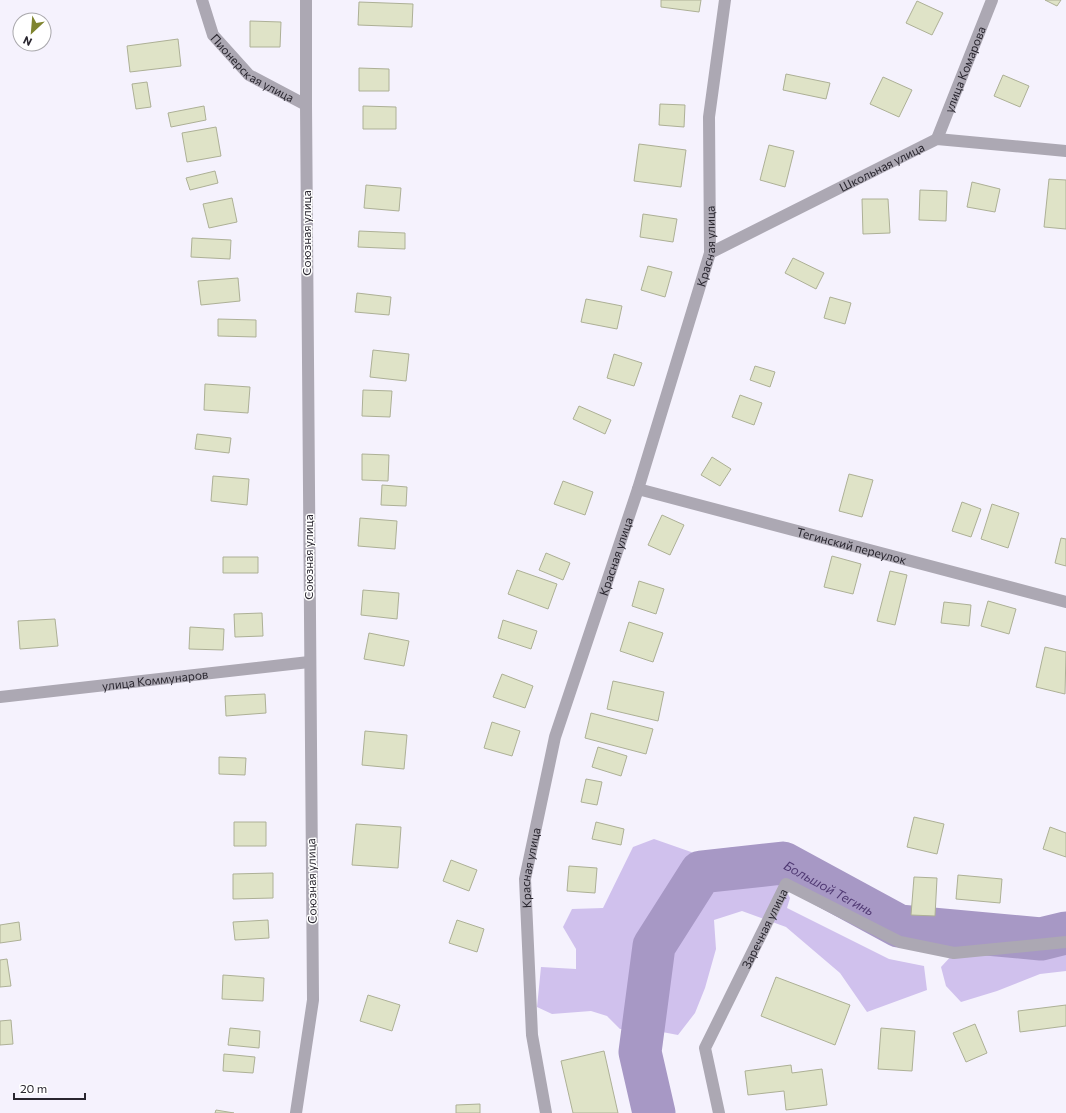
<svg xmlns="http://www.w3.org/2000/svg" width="1066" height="1113" viewBox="0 0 1066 1113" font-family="Commissioner,sans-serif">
<rect width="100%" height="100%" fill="#f5f2fd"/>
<path fill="#d0c1ed" d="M 654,839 L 694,853 L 735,847 L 759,848 L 776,869 L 790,898 L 787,908 L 889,959 L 924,966 L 927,990 L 867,1012 L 840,973 L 786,927 L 742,911 L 714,920 L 716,949 L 705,988 L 695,1013 L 678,1035 L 657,1031 L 620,1029 L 607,1016 L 591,1011 L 552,1014 L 537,1007 L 541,967 L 576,969 L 576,949 L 563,927 L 572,909 L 603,908 L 633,847 Z
M 1066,936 L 1066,971 L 1040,974 L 997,991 L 961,1002 L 946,986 L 941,967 L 954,953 Z"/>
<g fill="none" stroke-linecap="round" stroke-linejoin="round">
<path stroke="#a798c5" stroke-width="43" id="s1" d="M 654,1113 L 640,1052 L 654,946 L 701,872 L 783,863 L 899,926 L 1041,939 L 1066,933"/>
</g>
<path fill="#dfe3c7" stroke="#adb096" d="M 661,0 L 701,0 L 699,12 L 661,7 Z
M 1045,0 L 1061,0 L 1057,6 Z
M 917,1 L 943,13 L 932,35 L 906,23 Z
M 359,2 L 413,4 L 412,27 L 358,25 Z
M 250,21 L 281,22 L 280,47 L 250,47 Z
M 178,39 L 181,66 L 130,72 L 127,46 Z
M 359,68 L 389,69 L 389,91 L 359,91 Z
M 786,74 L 830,83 L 826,99 L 783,90 Z
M 1003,75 L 1029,86 L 1020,107 L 994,96 Z
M 883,77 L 912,90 L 899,117 L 870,104 Z
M 147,82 L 151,107 L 136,109 L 132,84 Z
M 660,104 L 685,105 L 684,127 L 659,125 Z
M 204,106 L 206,120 L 171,127 L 168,113 Z
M 363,106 L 396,107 L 396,129 L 363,129 Z
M 216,127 L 221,156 L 187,162 L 182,133 Z
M 639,144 L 686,150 L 681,187 L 634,181 Z
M 769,145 L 794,151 L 785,187 L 760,180 Z
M 215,171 L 218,183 L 190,190 L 186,178 Z
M 1049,179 L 1066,180 L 1066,229 L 1044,227 Z
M 972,182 L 1000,189 L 995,212 L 967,207 Z
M 366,185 L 401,188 L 399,211 L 364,208 Z
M 920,190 L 947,191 L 946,221 L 919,220 Z
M 232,198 L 237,222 L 209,228 L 203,204 Z
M 862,199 L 888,199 L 890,233 L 863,234 Z
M 643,214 L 677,219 L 673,242 L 640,237 Z
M 359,231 L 405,233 L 405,249 L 358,247 Z
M 192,238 L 231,240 L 230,259 L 191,257 Z
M 793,258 L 824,273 L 816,289 L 785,273 Z
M 648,266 L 672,272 L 665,297 L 641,290 Z
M 238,278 L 240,301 L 201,305 L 198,281 Z
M 357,293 L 391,297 L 389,315 L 355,312 Z
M 830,297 L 851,303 L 845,324 L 824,318 Z
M 586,299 L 622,306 L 617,329 L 581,322 Z
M 218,319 L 256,320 L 256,337 L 218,336 Z
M 373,350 L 409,354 L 406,381 L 370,377 Z
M 614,354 L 642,363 L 634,386 L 607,378 Z
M 755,366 L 775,372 L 770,387 L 750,380 Z
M 205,384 L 250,387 L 248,413 L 204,410 Z
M 363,390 L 392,391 L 390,417 L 362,416 Z
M 740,395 L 762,403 L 754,425 L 732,417 Z
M 579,406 L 611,420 L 605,434 L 573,419 Z
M 197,434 L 231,438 L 229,453 L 195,449 Z
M 362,454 L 389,455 L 388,481 L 362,480 Z
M 712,457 L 731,469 L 720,486 L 701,475 Z
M 849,474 L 873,480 L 862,517 L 839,511 Z
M 213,476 L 249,479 L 247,505 L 211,501 Z
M 563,481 L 593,492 L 585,515 L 554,504 Z
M 382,485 L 407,487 L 406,506 L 381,505 Z
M 962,502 L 981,509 L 971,537 L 952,531 Z
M 992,504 L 1019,513 L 1008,548 L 981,539 Z
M 662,515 L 684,525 L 670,555 L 648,545 Z
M 360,518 L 397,521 L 395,549 L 358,546 Z
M 1061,538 L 1066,539 L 1066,566 L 1055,563 Z
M 546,553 L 570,563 L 563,580 L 539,570 Z
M 832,556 L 861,564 L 853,594 L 824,587 Z
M 223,557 L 258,557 L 258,573 L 223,573 Z
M 517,570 L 557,584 L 548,609 L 508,594 Z
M 890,571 L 907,575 L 895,625 L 877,621 Z
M 639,581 L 664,589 L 656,614 L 632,606 Z
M 363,590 L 399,593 L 397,619 L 361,615 Z
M 988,601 L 1016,609 L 1009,634 L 981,626 Z
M 944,602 L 971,605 L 969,626 L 941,623 Z
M 262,613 L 263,636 L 235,637 L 234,614 Z
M 55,619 L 58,646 L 20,649 L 18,621 Z
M 503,620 L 537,631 L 531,649 L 498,638 Z
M 629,622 L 663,633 L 653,662 L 620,651 Z
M 190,627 L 224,629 L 223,650 L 189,649 Z
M 369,633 L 409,641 L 404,666 L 364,659 Z
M 1045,647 L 1066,652 L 1065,694 L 1036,687 Z
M 502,674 L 533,686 L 525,708 L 493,697 Z
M 613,681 L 664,692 L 658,721 L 607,709 Z
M 265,694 L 266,713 L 226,716 L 225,696 Z
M 591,713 L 653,729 L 646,754 L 585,738 Z
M 492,722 L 520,731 L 512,756 L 484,748 Z
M 365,731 L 407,735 L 404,769 L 362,765 Z
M 598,747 L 627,756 L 621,776 L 592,767 Z
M 219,757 L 246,758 L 245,775 L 219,774 Z
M 586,779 L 602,782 L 597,805 L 581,802 Z
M 914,817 L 944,824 L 937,854 L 907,847 Z
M 234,822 L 266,822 L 266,846 L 234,846 Z
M 596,822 L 624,829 L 621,845 L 592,839 Z
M 356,824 L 401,827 L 398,868 L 352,865 Z
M 1050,827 L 1066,833 L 1066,857 L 1043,849 Z
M 451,860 L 477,870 L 469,891 L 443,881 Z
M 569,866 L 597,868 L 595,893 L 567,891 Z
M 273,873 L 273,898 L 233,899 L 233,874 Z
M 958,875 L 1002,879 L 1000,903 L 956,899 Z
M 914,877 L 937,878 L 935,916 L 911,915 Z
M 268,920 L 269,938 L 235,940 L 233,922 Z
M 457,920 L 484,929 L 477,952 L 449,943 Z
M 19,922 L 21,940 L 0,943 L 0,925 Z
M 7,959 L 11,986 L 0,987 L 0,960 Z
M 223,975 L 264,978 L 263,1001 L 222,999 Z
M 776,977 L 850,1005 L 835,1045 L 761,1016 Z
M 368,995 L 400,1005 L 392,1031 L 360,1021 Z
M 1066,1005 L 1066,1026 L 1020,1032 L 1018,1011 Z
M 11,1020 L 13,1044 L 0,1045 L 0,1021 Z
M 975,1024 L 987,1053 L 966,1062 L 953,1033 Z
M 230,1028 L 260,1031 L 259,1048 L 228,1045 Z
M 881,1028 L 915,1031 L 912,1071 L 878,1069 Z
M 604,1051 L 618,1113 L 573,1113 L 561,1061 Z
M 224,1054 L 255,1057 L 253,1073 L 223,1071 Z
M 791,1065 L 792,1073 L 822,1069 L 827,1105 L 786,1110 L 784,1091 L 748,1095 L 745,1071 Z
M 480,1104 L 480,1113 L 456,1113 L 456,1105 Z
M 216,1110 L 234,1113 L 215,1113 Z"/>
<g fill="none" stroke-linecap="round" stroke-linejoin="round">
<g stroke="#aca8b3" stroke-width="12">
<path id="s2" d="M 202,0 L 213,35 L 249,75 L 306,105"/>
<path id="s3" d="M 937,139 L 992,0"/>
<path id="s4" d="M 710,253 L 937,139 L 1066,151"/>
<path id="s5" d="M 638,489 L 1066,602"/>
<path id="s6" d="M 0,697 L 309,662"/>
<path d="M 296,1113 L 313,1000 L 306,105 L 306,0"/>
<path id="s7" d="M 546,1113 L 532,1035 L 525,879 L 555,737 L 638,489 L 710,253 L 709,117 L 725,0"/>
<path id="s8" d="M 719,1113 L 705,1048 L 786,884 L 900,942 L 954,953 L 1066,942"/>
</g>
</g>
<g text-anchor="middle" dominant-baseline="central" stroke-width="3" stroke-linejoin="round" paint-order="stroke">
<g font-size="12" fill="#29262f" stroke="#fff">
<text stroke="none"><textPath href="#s2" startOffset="89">Пионерская улица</textPath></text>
<text stroke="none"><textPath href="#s3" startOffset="75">улица Комарова</textPath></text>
<text stroke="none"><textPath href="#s4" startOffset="192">Школьная улица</textPath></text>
<text transform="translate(306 233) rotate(-90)">Союзная улица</text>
<text stroke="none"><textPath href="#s7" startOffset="895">Красная улица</textPath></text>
<text stroke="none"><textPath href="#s5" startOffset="221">Тегинский переулок</textPath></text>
<text stroke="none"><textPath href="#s7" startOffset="571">Красная улица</textPath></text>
<text transform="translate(308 557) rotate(-90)">Союзная улица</text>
<text stroke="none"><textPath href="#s6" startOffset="156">улица Коммунаров</textPath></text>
<text stroke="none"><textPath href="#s7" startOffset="247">Красная улица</textPath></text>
<text transform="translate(311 881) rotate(-91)">Союзная улица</text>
<text stroke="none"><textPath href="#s8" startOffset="200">Заречная улица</textPath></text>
</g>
<g font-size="13" font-style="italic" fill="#503973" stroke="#fff">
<text stroke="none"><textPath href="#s1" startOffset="392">Большой Тегинь</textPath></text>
</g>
</g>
<g transform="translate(32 32) rotate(206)"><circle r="19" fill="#ffffff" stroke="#a9a8ac"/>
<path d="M0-3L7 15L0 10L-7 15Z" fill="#7f842f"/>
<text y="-6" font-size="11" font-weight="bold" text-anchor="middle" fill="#29262f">N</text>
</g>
<path d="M14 1093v6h71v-6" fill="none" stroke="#29262f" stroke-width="2"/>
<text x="20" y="1093" font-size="12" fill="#29262f" stroke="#ffffff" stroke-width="3" paint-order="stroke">20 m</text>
</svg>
